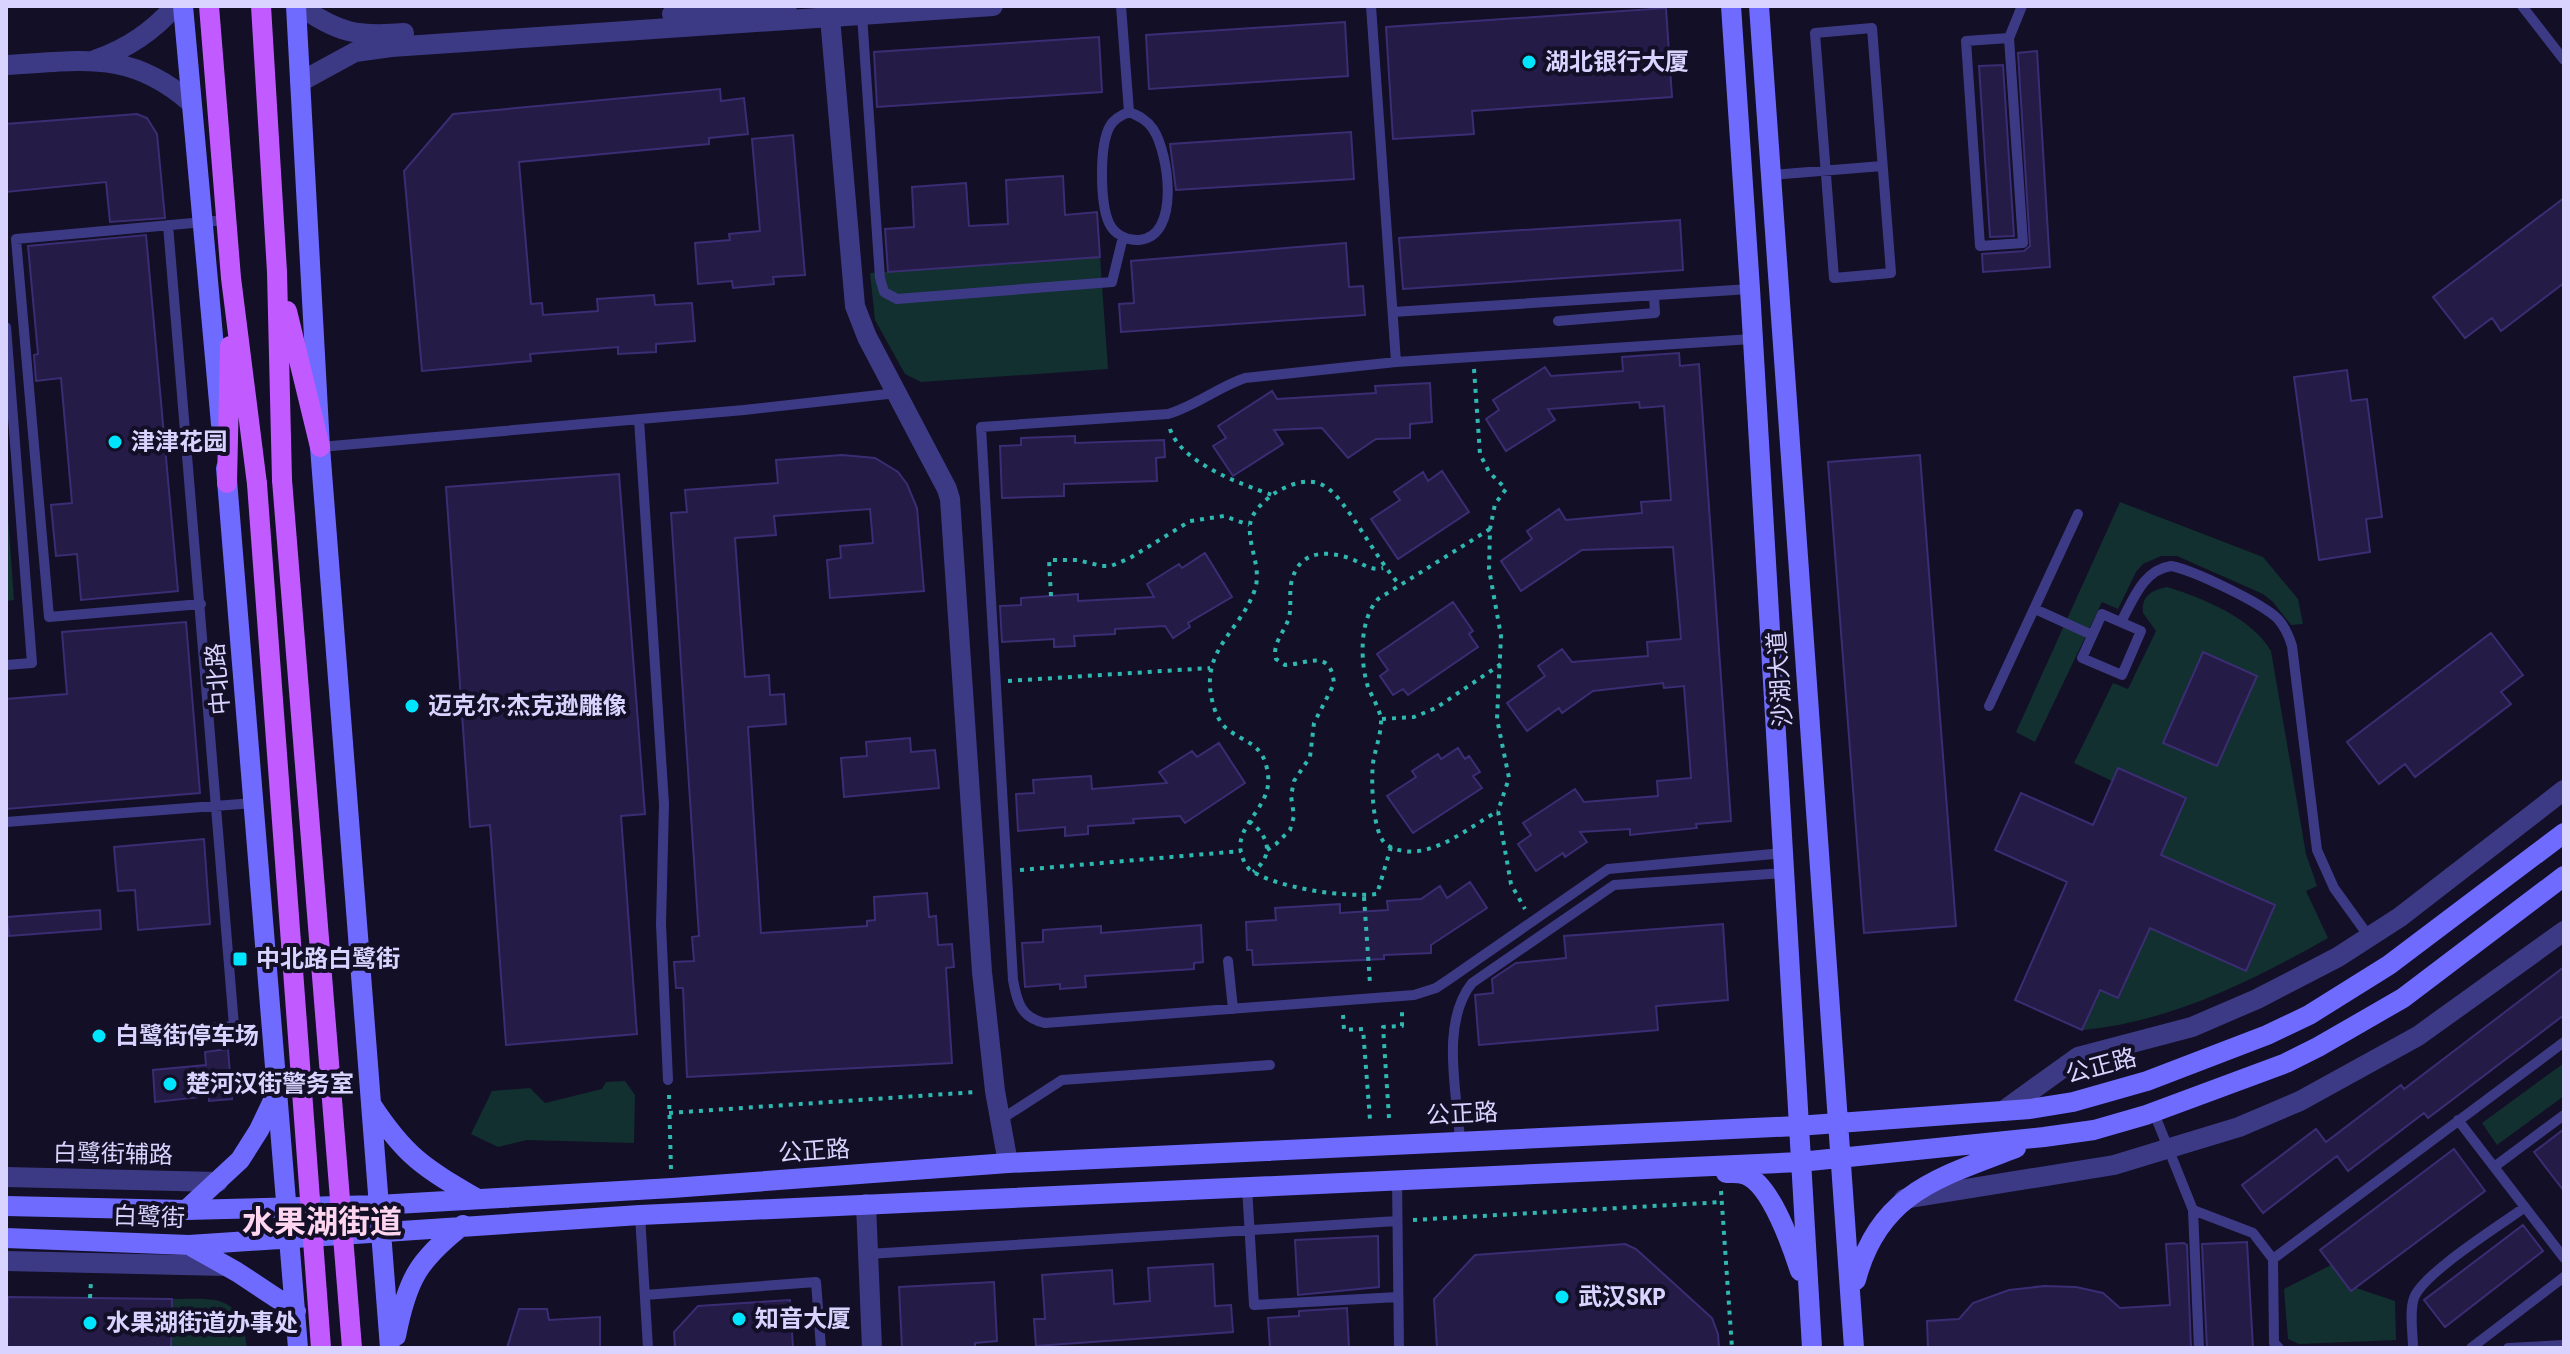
<svg xmlns="http://www.w3.org/2000/svg" width="2570" height="1354" viewBox="0 0 2570 1354" font-family="'Roboto Condensed','Noto Sans SC',sans-serif">
<rect width="100%" height="100%" fill="#130f26"/>
<path fill="#12302f" d="M 1100,257 L 1108,369 L 921,382 L 905,374 L 875,320 L 870,273 Z
M 6,488 L 14,600 L 6,601 Z
M 2120,502 L 2263,557 L 2298,599 L 2303,624 L 2291,625 L 2273,602 L 2263,594 L 2177,556 L 2161,556 L 2143,564 L 2136,572 L 2118,609 L 2102,602 L 2035,742 L 2016,732 Z
M 2167,587 C 2203,598 2252,618 2271,651 L 2306,854 L 2317,886 L 2306,891 L 2328,938 C 2252,981 2170,1022 2083,1030 L 2100,990 L 2119,998 L 2149,928 L 2246,971 L 2275,906 L 2161,855 L 2112,781 L 2074,763 L 2113,683 L 2128,689 L 2156,631 L 2143,613 C 2141,596 2152,590 2167,587 Z
M 2564,1063 L 2564,1096 L 2497,1145 L 2482,1123 Z
M 625,1081 L 635,1095 L 634,1143 L 527,1140 L 498,1147 L 471,1134 L 492,1091 L 530,1088 L 545,1103 L 602,1089 L 606,1082 Z
M 2331,1265 L 2351,1291 L 2356,1288 L 2395,1301 L 2396,1340 L 2299,1344 L 2288,1339 L 2284,1289 Z
M 172,1299 C 217,1299 241,1293 247,1348 L 171,1348 Z"/>
<path fill="#241b47" stroke="#3b2d73" stroke-width="2" d="M 1666,8 L 1672,97 L 1472,111 L 1474,134 L 1393,139 L 1386,27 Z
M 1345,22 L 1348,76 L 1149,89 L 1146,35 Z
M 1099,37 L 1102,92 L 877,107 L 874,52 Z
M 2037,51 L 2050,267 L 1983,272 L 1982,254 L 2024,251 L 2030,246 L 2018,53 Z
M 2003,65 L 2014,236 L 1990,237 L 1979,66 Z
M 720,89 L 721,101 L 744,98 L 748,134 L 709,138 L 709,144 L 519,162 L 531,304 L 542,303 L 543,315 L 598,311 L 597,299 L 654,295 L 655,305 L 692,303 L 695,341 L 656,344 L 656,352 L 618,354 L 618,347 L 530,354 L 531,361 L 422,371 L 404,171 L 453,114 Z
M 137,114 L 147,118 L 157,134 L 165,218 L 110,222 L 106,182 L 6,192 L 6,124 Z
M 1351,132 L 1354,179 L 1176,190 L 1170,144 Z
M 793,135 L 805,275 L 773,277 L 774,284 L 733,288 L 732,281 L 698,284 L 695,243 L 730,240 L 729,234 L 760,231 L 752,139 Z
M 1063,176 L 1065,215 L 1097,212 L 1100,257 L 888,272 L 885,229 L 914,227 L 912,187 L 966,183 L 969,226 L 1008,224 L 1006,180 Z
M 2564,198 L 2564,283 L 2501,331 L 2492,318 L 2465,338 L 2433,297 Z
M 1680,220 L 1683,270 L 1403,289 L 1399,238 Z
M 146,235 L 178,591 L 81,600 L 77,554 L 56,556 L 51,505 L 72,503 L 61,378 L 36,381 L 34,355 L 38,354 L 28,246 Z
M 1346,243 L 1349,287 L 1363,286 L 1365,315 L 1121,332 L 1119,304 L 1134,303 L 1131,261 Z
M 1679,353 L 1680,366 L 1699,364 L 1731,821 L 1696,824 L 1697,828 L 1630,835 L 1630,829 L 1580,832 L 1587,842 L 1565,857 L 1563,853 L 1536,871 L 1518,844 L 1531,835 L 1523,823 L 1575,789 L 1584,802 L 1658,796 L 1657,781 L 1691,778 L 1684,686 L 1664,688 L 1663,683 L 1593,691 L 1562,713 L 1559,708 L 1527,731 L 1507,703 L 1545,676 L 1538,666 L 1562,649 L 1572,662 L 1648,656 L 1647,642 L 1681,639 L 1673,547 L 1582,550 L 1521,591 L 1501,561 L 1532,539 L 1527,531 L 1559,509 L 1566,520 L 1642,513 L 1641,502 L 1671,500 L 1664,406 L 1640,408 L 1639,402 L 1548,409 L 1555,420 L 1506,451 L 1486,419 L 1499,410 L 1493,400 L 1545,367 L 1551,376 L 1623,371 L 1622,357 Z
M 2347,370 L 2351,401 L 2367,399 L 2382,517 L 2366,519 L 2370,552 L 2319,560 L 2294,377 Z
M 1430,383 L 1432,422 L 1410,424 L 1410,438 L 1376,439 L 1348,458 L 1322,428 L 1274,430 L 1283,444 L 1233,476 L 1213,446 L 1226,438 L 1218,426 L 1272,391 L 1277,399 L 1376,393 L 1375,386 Z
M 1075,436 L 1075,443 L 1164,440 L 1165,457 L 1156,458 L 1157,481 L 1064,484 L 1064,496 L 1002,498 L 1000,446 L 1021,445 L 1021,438 Z
M 842,455 L 875,458 L 898,472 L 907,484 L 917,508 L 924,591 L 830,598 L 827,560 L 841,558 L 840,546 L 873,543 L 870,509 L 774,516 L 776,535 L 735,538 L 745,677 L 769,675 L 770,695 L 784,694 L 786,724 L 748,727 L 761,933 L 867,926 L 867,921 L 875,920 L 874,897 L 927,893 L 929,917 L 936,916 L 938,945 L 952,944 L 954,967 L 946,968 L 952,1063 L 687,1077 L 683,988 L 676,988 L 674,962 L 694,961 L 692,937 L 699,936 L 671,513 L 687,512 L 685,490 L 778,483 L 776,460 Z
M 1920,455 L 1956,926 L 1864,933 L 1828,462 Z
M 1442,471 L 1469,512 L 1398,559 L 1371,519 L 1400,500 L 1394,492 L 1423,472 L 1428,481 Z
M 619,474 L 645,814 L 621,816 L 637,1034 L 506,1045 L 490,825 L 470,827 L 446,487 Z
M 1205,553 L 1232,597 L 1188,623 L 1190,627 L 1173,638 L 1165,626 L 1115,629 L 1115,634 L 1074,636 L 1075,646 L 1054,647 L 1054,639 L 1002,642 L 1000,606 L 1021,605 L 1021,598 L 1051,596 L 1078,594 L 1078,601 L 1154,597 L 1147,584 L 1179,564 L 1182,568 Z
M 1453,602 L 1473,631 L 1469,634 L 1478,647 L 1408,695 L 1403,689 L 1393,695 L 1380,676 L 1388,670 L 1377,654 Z
M 186,622 L 200,793 L 6,809 L 6,699 L 67,694 L 62,632 Z
M 2491,633 L 2523,675 L 2501,692 L 2511,704 L 2415,777 L 2405,764 L 2379,784 L 2347,742 Z
M 2203,652 L 2257,676 L 2217,766 L 2163,743 Z
M 910,738 L 911,752 L 935,750 L 939,788 L 844,797 L 841,758 L 867,756 L 866,742 Z
M 1219,743 L 1245,783 L 1185,823 L 1180,816 L 1133,819 L 1134,823 L 1088,826 L 1088,834 L 1065,836 L 1065,827 L 1018,831 L 1016,794 L 1034,793 L 1033,780 L 1091,776 L 1092,789 L 1167,783 L 1159,772 L 1192,751 L 1197,757 Z
M 1458,748 L 1465,759 L 1469,756 L 1480,772 L 1473,776 L 1482,788 L 1413,833 L 1387,796 L 1416,777 L 1412,771 L 1438,754 L 1441,759 Z
M 2118,768 L 2186,798 L 2161,855 L 2275,905 L 2246,971 L 2150,928 L 2118,998 L 2100,990 L 2082,1030 L 2015,1000 L 2067,882 L 1995,850 L 2021,793 L 2093,825 Z
M 204,839 L 210,924 L 138,930 L 135,890 L 118,891 L 114,847 Z
M 1470,882 L 1487,908 L 1431,945 L 1431,953 L 1384,955 L 1384,959 L 1253,965 L 1252,950 L 1247,950 L 1246,922 L 1276,920 L 1275,908 L 1340,904 L 1340,913 L 1388,910 L 1387,901 L 1421,899 L 1440,886 L 1447,898 Z
M 100,910 L 101,929 L 9,936 L 7,917 Z
M 1723,924 L 1728,1000 L 1656,1006 L 1658,1030 L 1479,1045 L 1475,995 L 1493,993 L 1492,979 L 1516,963 L 1566,958 L 1564,936 Z
M 1201,925 L 1203,962 L 1194,963 L 1194,969 L 1085,976 L 1086,987 L 1060,989 L 1060,984 L 1025,987 L 1022,943 L 1043,942 L 1043,930 L 1101,926 L 1101,933 Z
M 2564,967 L 2564,1015 L 2428,1118 L 2424,1113 L 2348,1171 L 2337,1156 L 2263,1213 L 2242,1185 L 2316,1129 L 2326,1142 L 2401,1085 L 2404,1089 Z
M 228,1049 L 232,1099 L 209,1101 L 209,1096 L 155,1102 L 153,1070 L 206,1065 L 205,1052 Z
M 2564,1129 L 2564,1191 L 2534,1152 Z
M 2454,1149 L 2485,1191 L 2351,1291 L 2320,1250 Z
M 2523,1225 L 2543,1251 L 2445,1327 L 2424,1300 Z
M 1378,1236 L 1379,1287 L 1298,1295 L 1295,1240 Z
M 2247,1242 L 2253,1348 L 2207,1348 L 2202,1244 Z
M 2184,1243 L 2187,1245 L 2191,1348 L 1928,1348 L 1927,1321 L 1959,1319 L 1973,1303 L 2009,1290 L 2044,1286 L 2076,1287 L 2103,1293 L 2120,1308 L 2170,1305 L 2166,1244 Z
M 1625,1244 L 1636,1249 L 1712,1318 L 1718,1334 L 1719,1348 L 1437,1348 L 1434,1299 L 1475,1255 Z
M 1213,1264 L 1215,1306 L 1231,1305 L 1233,1332 L 1036,1346 L 1034,1319 L 1045,1319 L 1042,1275 L 1112,1270 L 1114,1304 L 1150,1301 L 1148,1268 Z
M 994,1282 L 997,1341 L 975,1343 L 975,1348 L 902,1348 L 899,1287 Z
M 8,1297 L 172,1299 L 171,1348 L 7,1348 Z
M 790,1300 L 793,1348 L 675,1348 L 674,1332 L 698,1306 Z
M 1347,1308 L 1349,1348 L 1270,1348 L 1268,1318 L 1299,1316 L 1299,1311 Z
M 519,1309 L 547,1309 L 549,1320 L 600,1317 L 600,1348 L 507,1348 Z"/>
<g fill="none" stroke-linecap="round" stroke-linejoin="round">
<path stroke="#2fb8b0" stroke-width="4" stroke-dasharray="4 6" stroke-linecap="butt" d="M 1474,369 L 1480,454 L 1489,472 L 1506,489 L 1495,504 L 1490,529 L 1489,569 L 1501,636 L 1497,719 L 1509,778 L 1498,811 L 1511,884 L 1525,909
M 1170,429 C 1181,463 1241,484 1272,495
M 1490,529 L 1378,599 C 1359,620 1360,662 1368,687 C 1372,697 1381,711 1381,721 C 1381,735 1375,750 1373,763 C 1371,781 1372,835 1387,845 C 1424,867 1467,828 1498,811
M 1051,596 L 1049,560 L 1077,560 L 1102,566 L 1111,566 L 1130,558 L 1190,521 L 1224,516 L 1249,525
M 1008,681 L 1210,668
M 1382,719 L 1414,717 L 1436,708 L 1501,664
M 1249,821 C 1270,837 1274,855 1253,872
M 1391,847 L 1377,894 C 1346,898 1274,888 1249,869 C 1220,830 1273,813 1268,775 C 1264,742 1245,744 1226,728 C 1217,720 1213,706 1211,695 C 1203,649 1240,630 1254,592 C 1263,569 1248,548 1250,526 C 1250,513 1265,500 1275,493 C 1290,484 1310,476 1326,487 C 1346,499 1378,562 1399,584
M 1267,850 L 1276,844 L 1290,830 L 1294,816 L 1291,796 L 1294,781 L 1310,757 L 1314,723 L 1334,684 C 1331,648 1308,664 1285,665 L 1276,659 C 1271,641 1289,629 1290,611 C 1291,601 1289,590 1292,580 C 1300,549 1329,550 1354,560 C 1364,565 1373,571 1383,568
M 1020,870 L 1241,851
M 1364,897 L 1370,984
M 1343,1015 L 1344,1030 L 1363,1029 L 1370,1120
M 669,1095 L 671,1170
M 669,1113 L 976,1092
M 1389,1118 L 1383,1027 L 1402,1026 L 1402,1011
M 1721,1191 L 1732,1348
M 1413,1220 L 1722,1202
M 90,1298 L 91,1281"/>
<path stroke="#3d3a85" stroke-width="10" d="M 1121,6 L 1129,112
M 1371,6 L 1396,362
M 2522,6 L 2564,60
M 862,15 L 880,278 L 884,292 L 897,299 L 1112,282 L 1123,237
M 1872,28 L 1891,273 L 1834,278 L 1815,33 Z
M 2009,38 L 1966,41 L 1980,246 L 2023,243 L 2009,38 L 2022,6
M 1129,112 C 1139,116 1147,120 1153,129 C 1169,153 1181,237 1139,240 C 1127,241 1114,234 1109,223 C 1100,203 1099,145 1110,126 C 1114,119 1121,115 1129,112 Z
M 1771,175 L 1882,166
M 1393,312 L 1750,289
M 1558,321 L 1655,313 L 1654,296
M 6,327 L 32,663 L 6,665
M 1752,339 L 1396,362 L 1245,378 C 1218,387 1196,406 1168,414 L 981,427 L 1013,980 C 1017,1002 1021,1018 1045,1023 L 1414,995 L 1436,988 L 1448,980 L 1608,869 L 1784,853
M 639,419 L 664,804 L 661,924 L 668,1080
M 320,447 L 744,410 L 897,393
M 201,604 L 49,617 L 16,239 L 226,220
M 2035,609 L 2092,635
M 2102,614 L 2141,631 L 2122,675 L 2082,658 Z
M 2121,622 C 2133,600 2143,570 2171,566 C 2193,570 2262,603 2278,619 C 2285,627 2289,636 2292,646 L 2317,850 L 2334,888 L 2370,938
M 1989,706 L 2078,514
M 6,822 L 254,803
M 1228,961 L 1233,1009
M 142,1034 L 234,1026 L 168,225
M 2154,1113 L 2193,1210 L 2199,1348
M 1000,1120 L 1062,1080 L 1270,1065
M 2458,1120 L 2564,1258
M 1460,1140 C 1457,1092 1440,1023 1472,983 L 1614,885 L 1785,873
M 2494,1167 L 2564,1115
M 1397,1180 L 1399,1348
M 1247,1187 L 1254,1305 L 1398,1297
M 2193,1210 L 2253,1233 L 2273,1259 L 2274,1343 L 2279,1348
M 640,1215 L 648,1348
M 868,1254 L 1397,1221
M 2273,1259 L 2564,1042
M 645,1295 L 816,1282 L 821,1348
M 2413,1348 C 2413,1333 2409,1312 2414,1298 C 2423,1273 2501,1225 2525,1207
M 2471,1348 L 2564,1277
M 2508,1348 L 2564,1345"/>
<path stroke="#3d3a85" stroke-width="20" d="M 829,6 L 855,306 L 867,337 L 947,489 L 950,499 L 982,972 L 995,1091 L 1008,1163
M 2003,1111 L 2078,1057 L 2192,1027 L 2257,999 L 2338,957 L 2400,917 L 2564,790
M 6,1177 L 218,1182
M 1904,1199 L 2114,1165 L 2239,1127 L 2300,1101 L 2418,1036 L 2564,931
M 866,1204 L 872,1348
M 6,1261 L 226,1266"/>
<path stroke="#3d3a85" stroke-width="20" d="M 300,6 C 338,33 358,37 404,33
M 672,14 L 787,6
M 95,60 C 128,48 152,32 175,6
M 6,65 C 82,61 130,49 191,103
M 300,82 L 355,52 L 391,47 L 993,6"/>
<path stroke="#6f6bff" stroke-width="20" d="M 183,6 L 221,424
M 296,6 L 320,447 L 390,1348
M 1731,6 L 1750,289 L 1812,1348
M 1759,6 L 1854,1348
M 226,468 L 298,1348
M 371,1104 C 405,1156 423,1167 476,1198
M 1726,1173 C 1733,1173 1739,1172 1746,1175 C 1771,1185 1792,1246 1800,1271
M 6,1206 L 186,1210 L 378,1205 L 672,1188 L 1008,1163 L 1797,1126 L 2030,1109 L 2073,1102 L 2147,1081 L 2267,1035 L 2309,1015 L 2389,965 L 2564,833
M 186,1210 L 240,1160 L 259,1130 L 278,1090
M 6,1238 L 189,1245 L 640,1215 L 1800,1162 L 2044,1137 L 2094,1130 L 2146,1115 L 2286,1063 L 2318,1047 L 2403,998 L 2564,876
M 189,1245 L 237,1272 L 296,1311
M 1856,1280 C 1879,1192 1941,1177 2016,1148
M 396,1336 C 407,1280 418,1260 463,1225"/>
<path stroke="#c25bff" stroke-width="20" d="M 209,6 L 231,278 L 257,484
M 261,6 L 277,272 L 282,480
M 287,311 L 320,447
M 227,483 L 230,346"/>
<path stroke="#c25bff" stroke-width="20" d="M 282,480 L 352,1348
M 257,484 L 321,1348"/>
</g>
<g fill="#00e5ff" stroke="#130f26" stroke-width="3">
<circle cx="1529" cy="62" r="8"/>
<circle cx="115" cy="442" r="8"/>
<circle cx="412" cy="706" r="8"/>
<rect x="232" y="951" width="16" height="16" rx="4"/>
<circle cx="99" cy="1036" r="8"/>
<circle cx="170" cy="1084" r="8"/>
<circle cx="1562" cy="1297" r="8"/>
<circle cx="739" cy="1319" r="8"/>
<circle cx="90" cy="1323" r="8"/>
</g>
<g text-anchor="middle" dominant-baseline="central" stroke-width="8" stroke-linejoin="round" paint-order="stroke">
<g font-size="24" font-weight="bold" fill="#d9d4ff" stroke="#130f26" text-anchor="start">
<text x="1545" y="62">湖北银行大厦</text>
<text x="131" y="442">津津花园</text>
<text x="428" y="706">迈克尔·杰克逊雕像</text>
<text x="256" y="959">中北路白鹭街</text>
<text x="115" y="1036">白鹭街停车场</text>
<text x="186" y="1084">楚河汉街警务室</text>
<text x="1578" y="1297">武汉SKP</text>
<text x="755" y="1319">知音大厦</text>
<text x="106" y="1323">水果湖街道办事处</text>
</g>
<g font-size="24" fill="#d9d4ff" stroke="#130f26">
<text transform="translate(218 679) rotate(-95)">中北路</text>
<text transform="translate(1780 679) rotate(-94)">沙湖大道</text>
<text transform="translate(2101 1066) rotate(-15)">公正路</text>
<text transform="translate(1462 1114) rotate(-3)">公正路</text>
<text transform="translate(814 1151) rotate(-4)">公正路</text>
<text transform="translate(113 1154) rotate(1)">白鹭街辅路</text>
<text transform="translate(149 1217) rotate(2)">白鹭街</text>
</g>
<g font-size="32" font-weight="bold" fill="#ffd6f0" stroke="#130f26">
<text x="322" y="1222">水果湖街道</text>
</g>
</g>
<rect width="2570" height="1354" fill="none" stroke="#d9d4ff" stroke-width="16"/>
</svg>
